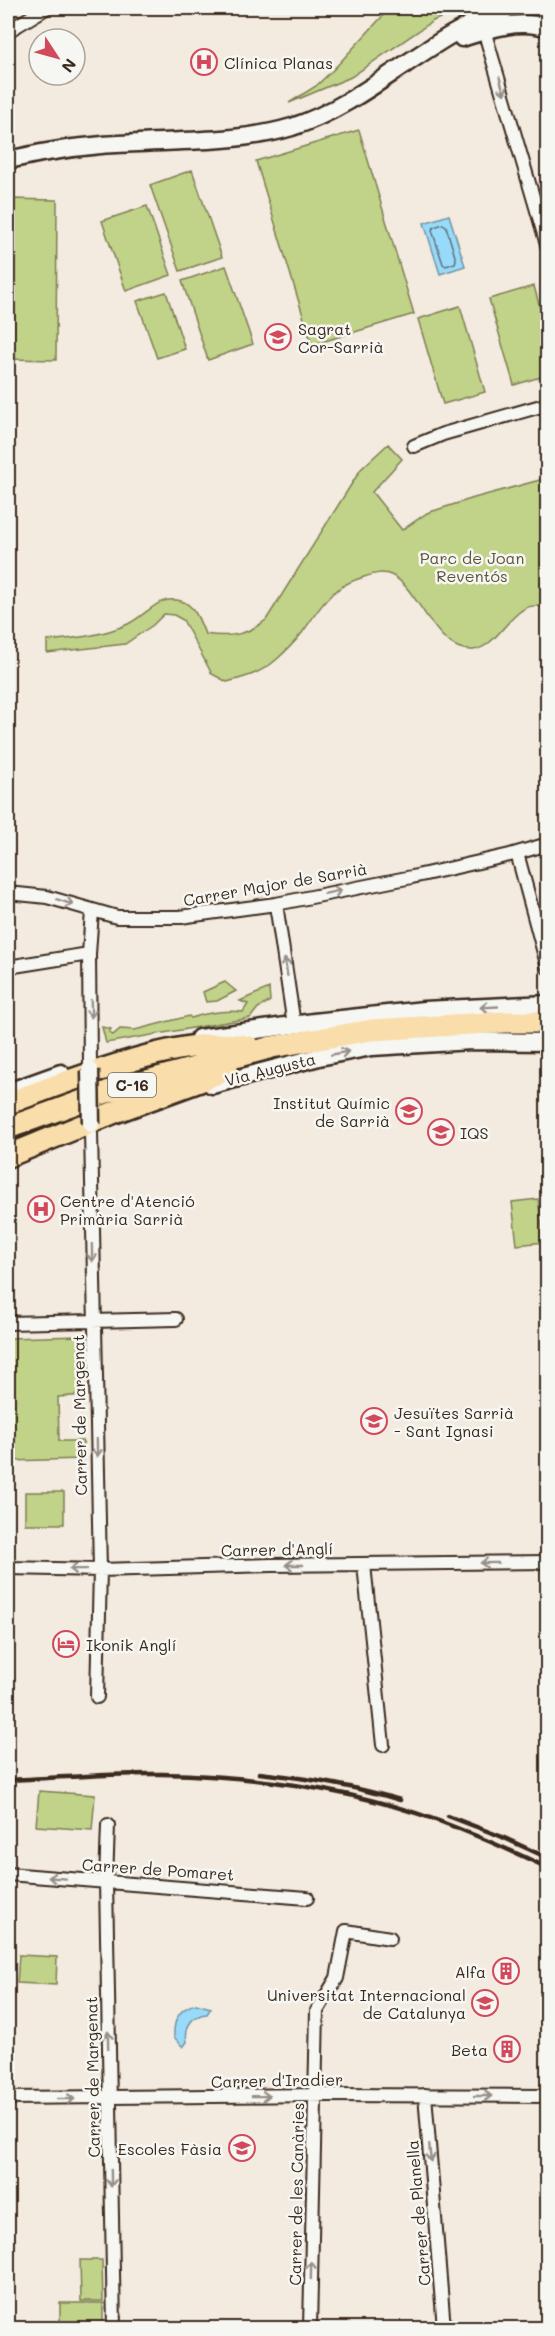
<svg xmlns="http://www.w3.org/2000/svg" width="555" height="2336" viewBox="0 0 555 2336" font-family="Mali,sans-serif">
<rect width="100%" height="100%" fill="#f3eae0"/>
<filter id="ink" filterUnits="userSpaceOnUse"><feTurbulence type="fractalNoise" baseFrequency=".0167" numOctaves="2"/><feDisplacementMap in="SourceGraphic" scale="12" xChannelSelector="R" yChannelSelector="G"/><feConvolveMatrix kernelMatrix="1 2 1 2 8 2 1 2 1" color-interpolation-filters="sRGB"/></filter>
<g filter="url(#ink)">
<path fill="#c0d388" stroke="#7e7e53" stroke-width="1.5" d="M 390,8 L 464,8 L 433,21 L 351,77 L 289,103 L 316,86 L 333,70 Z
M 359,130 L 414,314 L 312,345 L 256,161 Z
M 192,170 L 222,257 L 180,271 L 150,185 Z
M 8,199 L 57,200 L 56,360 L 8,359 Z
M 147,206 L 171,275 L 126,291 L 102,221 Z
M 226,266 L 253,344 L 208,360 L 182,281 Z
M 534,286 L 547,333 L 547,375 L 514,385 L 489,299 Z
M 166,292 L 185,349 L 157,358 L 137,301 Z
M 460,306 L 485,392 L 443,404 L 418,319 Z
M 388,444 L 402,459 L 372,492 L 402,530 L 427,513 L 474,498 L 547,478 L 547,609 C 515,592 501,648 473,650 C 434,652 419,587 391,575 C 382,571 373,574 364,577 C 354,580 344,584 336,591 C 322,601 312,620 302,633 C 294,643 285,652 276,660 C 261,673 246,677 227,682 L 212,674 L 183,620 L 174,615 L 164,614 L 153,625 L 125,644 L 47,653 L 47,641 C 75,638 102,636 128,624 C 147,615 159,594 181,601 C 195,605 200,622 205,634 C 230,638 247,635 266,620 L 361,469 Z
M 225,982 L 236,991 L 217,1001 L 206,1002 L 203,992 Z
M 269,988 L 270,1001 L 258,1008 L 250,1018 L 106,1043 L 102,1027 L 111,1029 L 109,1032 L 113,1035 L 120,1029 L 135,1030 L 189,1016 L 191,1018 C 209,1012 225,1010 243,1012 L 248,1004 L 240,1001 Z
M 538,1199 L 544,1242 L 517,1245 L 512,1202 Z
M 82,1336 L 83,1395 L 58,1397 L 59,1441 L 83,1441 L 83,1459 L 8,1461 L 8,1338 Z
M 25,1492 L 64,1492 L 64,1524 L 25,1524 Z
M 39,1791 L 95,1795 L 92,1830 L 36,1826 Z
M 19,1955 L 57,1957 L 56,1985 L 17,1983 Z
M 80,2260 L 102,2260 L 103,2301 L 81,2301 Z
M 60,2303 L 103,2303 L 103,2324 L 60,2324 Z"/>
<path fill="#98dafa" stroke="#7394a2" stroke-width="1.5" d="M 449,215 L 465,266 L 440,274 L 424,223 Z
M 196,2004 L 211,2008 L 207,2014 C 192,2015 184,2027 187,2042 L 183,2047 L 174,2037 C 173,2020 179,2008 196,2004 Z"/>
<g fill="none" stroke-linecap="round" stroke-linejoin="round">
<path stroke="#607076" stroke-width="1.5" d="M 443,224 L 446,226 L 456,260 L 455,263 L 446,266 L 443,264 L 432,230 L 434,227 Z"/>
<defs>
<path id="street" d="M 484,30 L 548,248
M 8,31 L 46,8
M 414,446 L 443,434 L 548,404
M 517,853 L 548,968
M 8,893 L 47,897 L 117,917 L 180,917 L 276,904 L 412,877 L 510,855 L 548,844
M 276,904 L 294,1025
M 8,967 L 89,954
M 90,1064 L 89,954 L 92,911
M 91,1132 L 100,1570 L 97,1697
M 8,1323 L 176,1319
M 364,1565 L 383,1745
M 8,1568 L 100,1570 L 271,1565 L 548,1562
M 108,1825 L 106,1881 L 114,2328
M 8,1874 L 307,1898
M 425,2095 L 444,2328
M 8,2098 L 324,2095 L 548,2096
M 310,2328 L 317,2011 L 337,1978 L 346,1931 L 390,1938"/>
<path id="secondary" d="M 462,38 C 489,29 519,18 548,28
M 8,160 C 50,150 94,144 138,143 C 189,140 242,142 292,127 C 372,101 430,33 510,8
M 199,1038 L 314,1022 L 424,1010 L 548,1004
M 212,1085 L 319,1057 L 372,1047 L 471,1041 L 548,1042
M 8,1092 L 61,1073"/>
<path id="highway" d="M 8,1103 C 68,1082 187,1032 249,1047
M 8,1128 L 107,1092 L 272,1047 L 372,1030 L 504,1022 L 548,1022
M 8,1156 L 115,1112 L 200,1081 L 227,1069"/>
</defs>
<use href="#street" stroke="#3b2a1e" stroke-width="16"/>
<use href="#secondary" stroke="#3b2a1e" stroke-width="21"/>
<use href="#highway" stroke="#3b2a1e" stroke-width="26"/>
<use href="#street" stroke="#f6f6f2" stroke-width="12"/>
<use href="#secondary" stroke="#f6f6f2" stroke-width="16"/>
<use href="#highway" stroke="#f9deab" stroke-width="21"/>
<path stroke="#3b2a1e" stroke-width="4.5" d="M 259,1773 C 307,1778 354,1786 400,1800
M 8,1780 C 59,1778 111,1773 162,1774 C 255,1776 352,1789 439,1821 C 476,1835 512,1851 548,1868
M 448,1816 L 500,1836 L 548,1858"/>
<defs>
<path id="secondary-bridge" d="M 90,1070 L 91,1124"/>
</defs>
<use href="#secondary-bridge" stroke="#3b2a1e" stroke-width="21" stroke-linecap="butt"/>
<use href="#secondary-bridge" stroke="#f6f6f2" stroke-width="16"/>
</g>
<defs><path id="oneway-shaft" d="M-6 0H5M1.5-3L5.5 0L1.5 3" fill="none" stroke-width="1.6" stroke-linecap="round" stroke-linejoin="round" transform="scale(1.5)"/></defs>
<g stroke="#989088">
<use href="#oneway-shaft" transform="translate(502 86) rotate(74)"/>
<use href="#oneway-shaft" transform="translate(333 892) rotate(-12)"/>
<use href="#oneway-shaft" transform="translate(65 902) rotate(18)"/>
<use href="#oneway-shaft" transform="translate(286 967) rotate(-99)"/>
<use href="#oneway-shaft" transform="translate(489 1007) rotate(177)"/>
<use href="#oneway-shaft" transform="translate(91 1009) rotate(89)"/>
<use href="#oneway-shaft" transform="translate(340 1053) rotate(-11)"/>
<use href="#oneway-shaft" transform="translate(92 1253) rotate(89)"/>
<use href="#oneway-shaft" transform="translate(97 1448) rotate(89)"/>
<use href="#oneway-shaft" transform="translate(489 1563) rotate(179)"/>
<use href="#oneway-shaft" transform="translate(294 1565) rotate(180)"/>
<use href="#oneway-shaft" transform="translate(78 1569) rotate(-179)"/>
<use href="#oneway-shaft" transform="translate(57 1878) rotate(-176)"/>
<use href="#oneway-shaft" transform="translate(108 2040) rotate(-91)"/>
<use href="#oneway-shaft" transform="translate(261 2096) rotate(-1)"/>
<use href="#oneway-shaft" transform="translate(483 2096)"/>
<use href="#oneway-shaft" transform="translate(66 2099)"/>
<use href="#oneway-shaft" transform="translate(430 2153) rotate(85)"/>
<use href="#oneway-shaft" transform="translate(111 2178) rotate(89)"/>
<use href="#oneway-shaft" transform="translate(311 2270) rotate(-89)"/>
</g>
</g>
<defs>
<symbol id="hospital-ring" viewBox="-11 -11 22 22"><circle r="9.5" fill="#f6f6f2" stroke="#d1495b" stroke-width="1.5"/><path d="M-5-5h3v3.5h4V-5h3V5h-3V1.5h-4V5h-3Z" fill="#d1495b"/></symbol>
<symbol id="school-ring" viewBox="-11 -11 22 22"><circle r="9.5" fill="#f6f6f2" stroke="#d1495b" stroke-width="1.5"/><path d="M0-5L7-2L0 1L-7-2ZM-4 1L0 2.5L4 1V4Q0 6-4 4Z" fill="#d1495b"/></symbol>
<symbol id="university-ring" viewBox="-11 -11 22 22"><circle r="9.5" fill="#f6f6f2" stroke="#d1495b" stroke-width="1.5"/><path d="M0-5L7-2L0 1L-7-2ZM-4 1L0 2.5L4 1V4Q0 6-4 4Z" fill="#d1495b"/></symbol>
<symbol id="hotel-ring" viewBox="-11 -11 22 22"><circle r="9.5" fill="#f6f6f2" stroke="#d1495b" stroke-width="1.5"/><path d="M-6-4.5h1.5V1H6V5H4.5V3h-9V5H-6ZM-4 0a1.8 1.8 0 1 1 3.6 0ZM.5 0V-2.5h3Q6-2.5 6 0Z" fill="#d1495b"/></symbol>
<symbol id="building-ring" viewBox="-11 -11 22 22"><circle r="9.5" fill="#f6f6f2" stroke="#d1495b" stroke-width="1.5"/><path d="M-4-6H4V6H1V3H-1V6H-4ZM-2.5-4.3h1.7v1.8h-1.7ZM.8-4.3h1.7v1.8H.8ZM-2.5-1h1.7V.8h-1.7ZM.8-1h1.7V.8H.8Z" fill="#d1495b"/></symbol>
</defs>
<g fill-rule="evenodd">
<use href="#hospital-ring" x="189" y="47" width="30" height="30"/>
<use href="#school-ring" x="263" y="322" width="30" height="30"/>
<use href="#university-ring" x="394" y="1096" width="30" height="30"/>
<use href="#university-ring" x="426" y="1117" width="30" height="30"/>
<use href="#hospital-ring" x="26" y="1194" width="30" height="30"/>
<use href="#school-ring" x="359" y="1406" width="30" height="30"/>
<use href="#hotel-ring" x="51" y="1629" width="30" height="30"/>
<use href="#building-ring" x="491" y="1956" width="30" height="30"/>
<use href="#university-ring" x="470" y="1988" width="30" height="30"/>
<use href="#building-ring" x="492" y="2034" width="30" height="30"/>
<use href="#school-ring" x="227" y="2133" width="30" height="30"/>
</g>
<g text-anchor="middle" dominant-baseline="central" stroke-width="5" stroke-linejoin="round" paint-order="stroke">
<rect fill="#f6f6f2" stroke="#73675e" stroke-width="1.5" x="108" y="1073" width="48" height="24" rx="4.5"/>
<g font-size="15" font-weight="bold" fill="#3b2a1e">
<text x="132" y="1085">C-16</text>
</g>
<g font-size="16" fill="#3b2a1e" stroke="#f6f6f2" text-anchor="start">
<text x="224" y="62">Clínica Planas</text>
<text x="298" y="328">Sagrat<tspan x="298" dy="18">Cor-Sarrià</tspan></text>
<text x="390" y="1102" text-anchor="end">Institut Químic<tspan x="390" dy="18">de Sarrià</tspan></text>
<text x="460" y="1132">IQS</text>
<text x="60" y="1200">Centre d'Atenció<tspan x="60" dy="18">Primària Sarrià</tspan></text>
<text x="394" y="1412">Jesuïtes Sarrià<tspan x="394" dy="18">- Sant Ignasi</tspan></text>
<text x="86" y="1644">Ikonik Anglí</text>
<text x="486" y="1971" text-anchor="end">Alfa</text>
<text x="466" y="1994" text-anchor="end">Universitat Internacional<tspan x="466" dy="18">de Catalunya</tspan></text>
<text x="488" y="2049" text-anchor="end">Beta</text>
<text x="222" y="2148" text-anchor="end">Escoles Fàsia</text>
</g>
<g font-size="16" fill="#5c5438" stroke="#f6f6f2">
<text x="472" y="557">Parc de Joan<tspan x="472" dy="18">Reventós</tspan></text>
</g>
<g font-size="16" fill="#3b2a1e" stroke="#f6f6f2">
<text transform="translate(275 884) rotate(-10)">Carrer Major de Sarrià</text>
<text transform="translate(270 1069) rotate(-14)">Via Augusta</text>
<text transform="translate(79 1415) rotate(-91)">Carrer de Margenat</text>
<text transform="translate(277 1549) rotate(-1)">Carrer d'Anglí</text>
<text transform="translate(158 1869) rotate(4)">Carrer de Pomaret</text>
<text transform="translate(92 2077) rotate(-91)">Carrer de Margenat</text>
<text transform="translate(277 2080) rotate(-1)">Carrer d'Iradier</text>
<text transform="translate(296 2194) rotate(-89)">Carrer de les Canàries</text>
<text transform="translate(418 2213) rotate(-95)">Carrer de Planella</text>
</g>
</g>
<rect width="555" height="2336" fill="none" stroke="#f6f6f2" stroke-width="30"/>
<rect x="15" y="15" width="525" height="2306" fill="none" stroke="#3b2a1e" stroke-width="2" filter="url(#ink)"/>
<g transform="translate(57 57) rotate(126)"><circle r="28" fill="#f6f6f2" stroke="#aba49d" stroke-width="1.5"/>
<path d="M0-4.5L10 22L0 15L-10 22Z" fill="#d1495b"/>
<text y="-9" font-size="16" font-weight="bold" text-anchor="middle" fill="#3b2a1e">N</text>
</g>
</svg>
